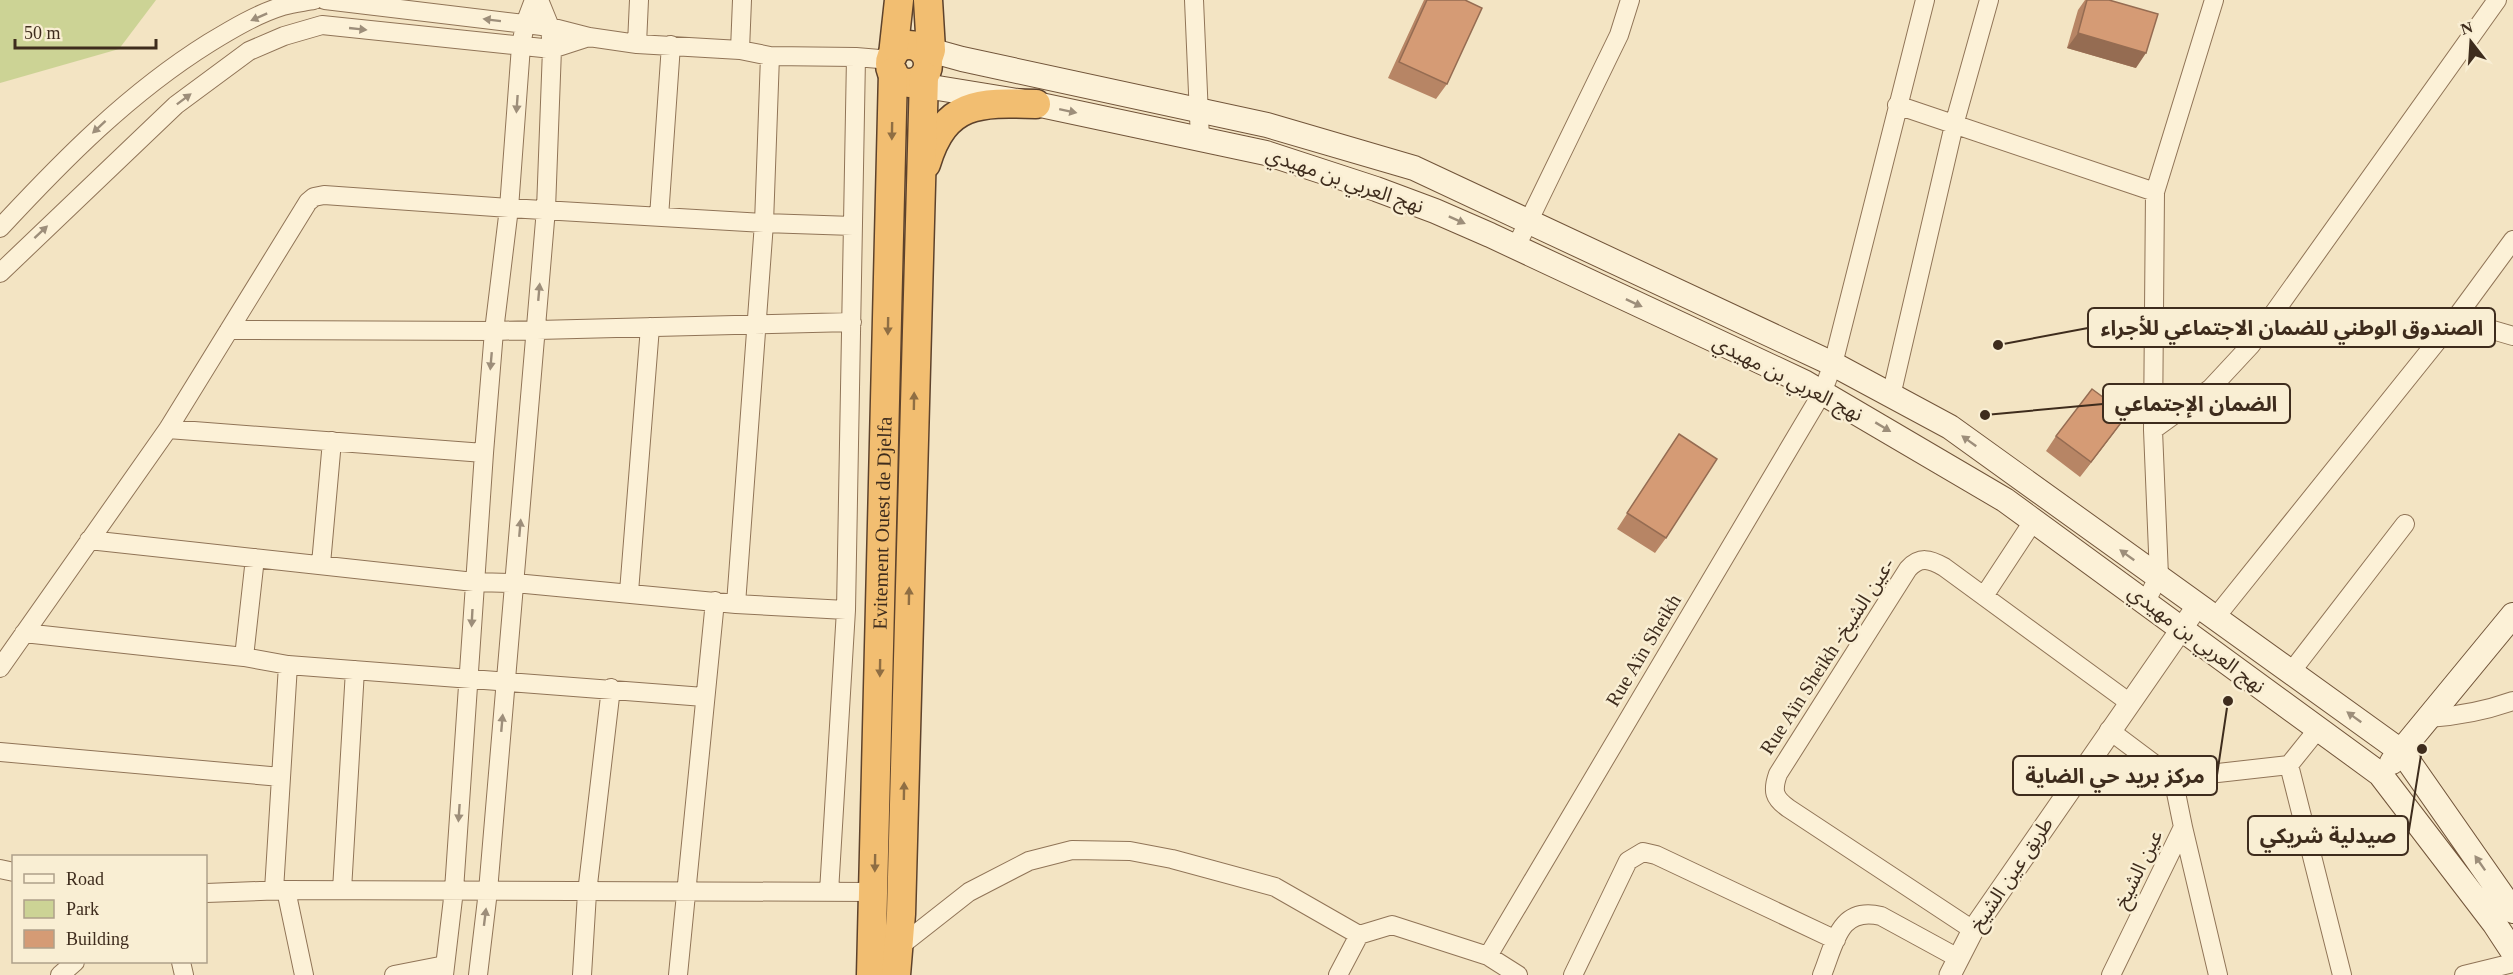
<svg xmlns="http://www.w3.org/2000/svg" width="2513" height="975" viewBox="0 0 2513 975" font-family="'Times New Roman','Noto Sans Arabic',serif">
<rect width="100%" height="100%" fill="#f3e4c3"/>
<path fill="#ccd395" d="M 0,0 L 156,0 L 119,49 L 0,83 Z"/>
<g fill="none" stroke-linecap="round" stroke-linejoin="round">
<defs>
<path id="minor" d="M 325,0 L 550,27 L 589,37 L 637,44 L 740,50 L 770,56 L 856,57 L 891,60
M 1194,0 L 1200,139
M 637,44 L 639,0
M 740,50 L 742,0
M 1897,105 L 2155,192
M 659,217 L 671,45
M 0,228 C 64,159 129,93 209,43 C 232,29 257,14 283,6 C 293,3 304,2 314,0
M 1516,247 L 1619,35 L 1630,0
M 0,273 L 176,105 L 249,51 L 284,36 L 322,25 L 552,49 L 589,37
M 2455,319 L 2513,336
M 229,330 L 494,331 L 852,322
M 1891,396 L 1954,125 L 1989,0
M 168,429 L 484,453
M 2153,430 L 2211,388 L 2251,345 L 2497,0
M 89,540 L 474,582 L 515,583 L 736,604 L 846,610
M 321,564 L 332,441
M 629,592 L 650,327
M 1984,596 L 2034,520
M 2146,601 L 2159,576 L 2153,430 L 2155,192 L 2214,0
M 736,604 L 764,223 L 770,56
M 2215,618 L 2455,319 L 2513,240
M 24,633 L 244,657 L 288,665 L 704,697
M 244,657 L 255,558
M 0,668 L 168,429 L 308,202 L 314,197 L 324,195 L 509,208 L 764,223 L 853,226
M 2291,672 L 2405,524
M 2429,718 C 2459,716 2485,711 2513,701
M 2318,729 L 2289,765 L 2342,975
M 2109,730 L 2173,778 L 2289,765
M 0,752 L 281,777
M 2183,827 L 2218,975
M 0,869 L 14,872
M 274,890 L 288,665
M 286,890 L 304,975
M 342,890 L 355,670
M 829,892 L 846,610 L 856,57
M 206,893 L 286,890 L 874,892
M 1973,930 L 1788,808 C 1774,798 1772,791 1778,774 L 1908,569 C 1920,556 1930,559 1944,567 L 2130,703
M 893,948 L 899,947 L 969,892 L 1029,861 L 1072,850 L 1130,851 L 1172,859 L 1275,887 L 1359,935
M 1488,956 L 1822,393 L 1833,364 L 1925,0
M 181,962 L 184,975
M 60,975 L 75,962
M 394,975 L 445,965
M 444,975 L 454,890 L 484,453 L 494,331 L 509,208 L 521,46 L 525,24 L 534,0
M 478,975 L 488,891 L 546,209 L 552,49 L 550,27 L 539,0
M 582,975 L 587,893 L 611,688
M 678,975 L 715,601
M 1338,975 L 1359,935 L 1392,925 L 1488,956 L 1518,975
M 1573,975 L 1628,861 L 1643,852 L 1656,855 L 1836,940
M 1822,975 C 1835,943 1839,906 1881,916 L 1958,958
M 2111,975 L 2183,827 L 2173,778
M 2464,975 L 2513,963"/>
<path id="tertiary" d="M 1950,975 L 1973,930 L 2198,605"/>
<path id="secondary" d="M 915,46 L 962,59 L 1267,125 L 1414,168 L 1833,364 L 1950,427 L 2402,752 L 2513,911
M 907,83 L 1036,104 L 1266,153 L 1376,189 L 1435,211 L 1490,235 L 1804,382 L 2005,500 L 2380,774 L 2494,923 L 2513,952
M 2392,762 L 2513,615"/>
<g id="trunk">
<circle cx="909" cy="64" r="19"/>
<path d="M 893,55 L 899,0"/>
<path d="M 928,59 L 931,50 L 928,0"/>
<path d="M 926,164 C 945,101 979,102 1036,104"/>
<path id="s1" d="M 871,975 L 893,72"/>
<path d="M 896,975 L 901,914 L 924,76"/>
</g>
</defs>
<use href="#minor" stroke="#907457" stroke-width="20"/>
<use href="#tertiary" stroke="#907457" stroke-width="23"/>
<use href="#secondary" stroke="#72553a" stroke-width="26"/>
<use href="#trunk" stroke="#5d422c" stroke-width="31"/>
<use href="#minor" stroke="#fcf1d7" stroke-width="18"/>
<use href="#tertiary" stroke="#fcf1d7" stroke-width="21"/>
<use href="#secondary" stroke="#fcf1d7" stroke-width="24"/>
<use href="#trunk" stroke="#f2be71" stroke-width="28"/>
</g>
<path fill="#b78565" d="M 1424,0 L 1465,0 L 1447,84 L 1436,99 L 1388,78 Z
M 2085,0 L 2109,0 L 2136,68 L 2067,48 L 2078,10 Z
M 2116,430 L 2080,477 L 2046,451 L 2056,436 Z
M 1679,434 L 1666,538 L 1655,553 L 1617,529 Z"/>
<path fill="#956c52" d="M 2078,33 L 2146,53 L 2136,68 L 2067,48 Z
M 2127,415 L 2116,430 L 2080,477 L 2091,462 Z"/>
<path fill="#d59b75" stroke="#956c52" stroke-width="1.5" d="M 1427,0 L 1465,0 L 1482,8 L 1447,84 L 1399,62 Z
M 2087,0 L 2109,0 L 2158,14 L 2146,53 L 2078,33 Z
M 2092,389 L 2127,415 L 2091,462 L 2056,436 Z
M 1679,434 L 1717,459 L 1666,538 L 1627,513 Z"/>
<defs><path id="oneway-solid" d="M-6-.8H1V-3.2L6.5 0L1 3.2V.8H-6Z" transform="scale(1.5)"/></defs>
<g fill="#9d8e7a">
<use href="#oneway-solid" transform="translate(259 17) rotate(156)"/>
<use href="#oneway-solid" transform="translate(492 20) rotate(-173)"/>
<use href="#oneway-solid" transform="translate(358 29) rotate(6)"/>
<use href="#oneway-solid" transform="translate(184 99) rotate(-37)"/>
<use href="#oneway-solid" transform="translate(517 104) rotate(94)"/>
<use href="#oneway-solid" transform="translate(1068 111) rotate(12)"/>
<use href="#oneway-solid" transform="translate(99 127) rotate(137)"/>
<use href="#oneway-solid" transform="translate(1457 220) rotate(24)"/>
<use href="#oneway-solid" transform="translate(41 232) rotate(-43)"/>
<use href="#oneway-solid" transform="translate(539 292) rotate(-85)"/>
<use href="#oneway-solid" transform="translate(1634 303) rotate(25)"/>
<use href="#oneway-solid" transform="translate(491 361) rotate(95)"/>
<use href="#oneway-solid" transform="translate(1883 427) rotate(31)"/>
<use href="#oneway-solid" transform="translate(1969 441) rotate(-144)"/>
<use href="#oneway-solid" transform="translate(520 528) rotate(-85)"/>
<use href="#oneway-solid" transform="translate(2127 555) rotate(-144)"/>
<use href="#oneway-solid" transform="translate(472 618) rotate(93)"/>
<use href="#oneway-solid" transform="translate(2354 717) rotate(-144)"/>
<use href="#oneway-solid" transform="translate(502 723) rotate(-85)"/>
<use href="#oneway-solid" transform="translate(459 813) rotate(94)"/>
<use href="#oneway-solid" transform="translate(2480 863) rotate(-125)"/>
<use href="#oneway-solid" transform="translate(485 917) rotate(-83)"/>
</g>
<g fill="#8f6e43">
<use href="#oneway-solid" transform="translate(892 131) rotate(91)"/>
<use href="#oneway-solid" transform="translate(888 326) rotate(91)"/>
<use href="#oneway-solid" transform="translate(914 401) rotate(-89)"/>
<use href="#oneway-solid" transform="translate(909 596) rotate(-89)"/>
<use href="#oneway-solid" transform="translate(880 668) rotate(91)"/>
<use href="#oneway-solid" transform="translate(904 791) rotate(-89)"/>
<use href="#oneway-solid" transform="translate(875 863) rotate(91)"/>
</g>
<g text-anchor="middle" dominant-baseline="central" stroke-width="5" stroke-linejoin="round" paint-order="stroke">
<g font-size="20" fill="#3e2c1d" stroke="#f9eed3">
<text transform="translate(1345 180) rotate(19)">نهج العربي بن مهيدي</text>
<text transform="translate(1788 378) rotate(27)">نهج العربي بن مهيدي</text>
<text stroke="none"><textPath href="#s1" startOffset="452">Evitement Ouest de Djelfa</textPath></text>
<text transform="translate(2197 639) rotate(37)">نهج العربي بن مهيدي</text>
<text transform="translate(1643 650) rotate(-59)">Rue Aïn Sheikh</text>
<text transform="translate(1827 656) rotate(-57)">Rue Aïn Sheikh -عين الشيخ-</text>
<text transform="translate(2138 869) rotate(-64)">عين الشيخ</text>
<text transform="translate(2011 874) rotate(-56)">طريق عين الشيخ</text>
</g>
</g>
<path fill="none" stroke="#3e2c1d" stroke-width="2" d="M1998 345L2088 328M1985 415L2103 404M2228 701L2217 775M2422 749L2408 836"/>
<g fill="#3e2c1d" stroke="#f9eed3" stroke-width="2">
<circle cx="1998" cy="345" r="6"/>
<circle cx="1985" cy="415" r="6"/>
<circle cx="2228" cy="701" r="6"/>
<circle cx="2422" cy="749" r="6"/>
</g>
<g fill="#f9eed3" stroke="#3e2c1d" stroke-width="2">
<rect x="2088" y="308" width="407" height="39" rx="6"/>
<rect x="2103" y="384" width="187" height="39" rx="6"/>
<rect x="2013" y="756" width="204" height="39" rx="6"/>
<rect x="2248" y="816" width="160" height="39" rx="6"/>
</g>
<g font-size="21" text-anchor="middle" font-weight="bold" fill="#3e2c1d">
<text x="2292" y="335">الصندوق الوطني للضمان الاجتماعي للأجراء</text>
<text x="2196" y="411">الضمان الإجتماعي</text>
<text x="2115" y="783">مركز بريد حي الضاية</text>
<text x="2328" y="843">صيدلية شريكي</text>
</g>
<rect x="12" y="855" width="195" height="108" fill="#f9eed3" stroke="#aea08a" stroke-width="1.5"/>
<rect x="24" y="874" width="30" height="9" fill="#fcf1d7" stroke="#aea08a" stroke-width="1.5"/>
<text x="66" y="885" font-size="18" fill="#3e2c1d">Road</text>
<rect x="24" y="900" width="30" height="18" fill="#ccd395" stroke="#aea08a" stroke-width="1.5"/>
<text x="66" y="915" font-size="18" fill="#3e2c1d">Park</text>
<rect x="24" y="930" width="30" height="18" fill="#d59b75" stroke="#aea08a" stroke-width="1.5"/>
<text x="66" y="945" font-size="18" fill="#3e2c1d">Building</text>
<g transform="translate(2471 42) rotate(343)" stroke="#f9eed3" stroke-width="4.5" paint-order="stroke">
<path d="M0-4.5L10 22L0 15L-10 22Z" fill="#3e2c1d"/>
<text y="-9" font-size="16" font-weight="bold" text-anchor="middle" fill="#3e2c1d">N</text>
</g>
<path d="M15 39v9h141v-9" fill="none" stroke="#3e2c1d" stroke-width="3"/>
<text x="24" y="39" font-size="18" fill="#3e2c1d" stroke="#f9eed3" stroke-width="4.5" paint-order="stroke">50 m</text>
</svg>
